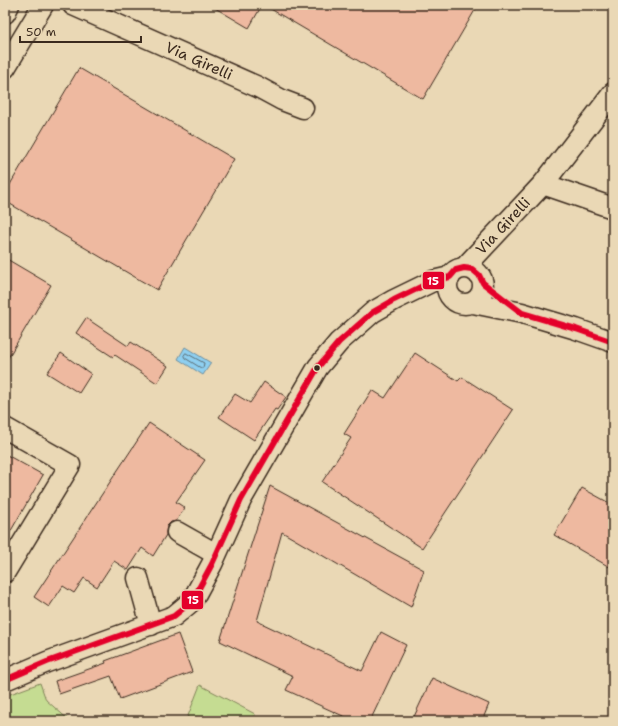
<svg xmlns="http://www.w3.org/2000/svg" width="618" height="726" viewBox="0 0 618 726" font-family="'Shantell Sans',sans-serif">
<rect width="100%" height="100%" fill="#ead8b5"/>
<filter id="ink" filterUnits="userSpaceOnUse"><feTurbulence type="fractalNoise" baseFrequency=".025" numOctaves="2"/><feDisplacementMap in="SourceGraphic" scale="8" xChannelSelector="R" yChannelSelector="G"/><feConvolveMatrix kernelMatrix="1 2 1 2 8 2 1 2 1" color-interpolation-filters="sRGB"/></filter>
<g filter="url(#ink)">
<path fill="#c5dc92" stroke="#808358" d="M 40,683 L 46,700 L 70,721 L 5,721 L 5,696 Z
M 200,685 L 255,714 L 254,721 L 186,721 Z"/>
<path fill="#8ecff0" stroke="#6d8d9c" d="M 185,347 L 211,363 L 203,375 L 178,359 Z"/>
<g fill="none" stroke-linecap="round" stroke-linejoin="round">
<path stroke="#5c6c72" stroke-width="1" d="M 186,353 L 204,363 L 203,368 L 201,368 L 185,358 L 184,356 Z"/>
</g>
<path fill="#eeb9a0" stroke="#3b2a1e" d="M 210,5 L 262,5 L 249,28 Z
M 264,5 L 478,5 L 423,99 Z
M 79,68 L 234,159 L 157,290 L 5,201 L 5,193 Z
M 5,258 L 51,285 L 5,363 Z
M 86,318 L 128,346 L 131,342 L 168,366 L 157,383 L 115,355 L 113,357 L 76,333 Z
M 61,353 L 91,374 L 79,393 L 47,373 Z
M 415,353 L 458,381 L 462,377 L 513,410 L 422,548 L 322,482 L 351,438 L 344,434 L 372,390 L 385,398 Z
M 264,382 L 286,397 L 277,410 L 275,409 L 254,440 L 219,417 L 235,394 L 250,403 Z
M 149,423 L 205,460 L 176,502 L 185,508 L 176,521 L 171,522 L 167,526 L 166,532 L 166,535 L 153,556 L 142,548 L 128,570 L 114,561 L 97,587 L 84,578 L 74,593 L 63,586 L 49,607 L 34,597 Z
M 5,454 L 43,475 L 5,541 Z
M 270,486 L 424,570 L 411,607 L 282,532 L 257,621 L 362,671 L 381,632 L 406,645 L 370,721 L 354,721 L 286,690 L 293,676 L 220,641 Z
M 582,488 L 613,505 L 613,569 L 554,535 Z
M 178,634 L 192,672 L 120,699 L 111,676 L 59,694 L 55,681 L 106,663 L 105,661 Z
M 432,678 L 489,704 L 482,721 L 412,721 Z"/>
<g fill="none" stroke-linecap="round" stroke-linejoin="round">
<defs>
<path id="minor" d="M 73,5 L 258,87 L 282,100 L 303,108
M 5,13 L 9,5
M 5,68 L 43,5
M 543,184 L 613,208
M 464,268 L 543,184 L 613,93
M447 286a18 18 0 1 1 36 0a18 18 0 1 1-36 0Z
M 473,303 L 522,313 L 576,329 L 613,342
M 5,428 L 70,465 L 5,572
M 177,532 L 216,554
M 138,578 L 151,625
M 5,680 L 47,662 L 174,616 L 192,601 L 212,564 L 241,500 L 318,367 L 339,342 L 373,312 L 394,300 L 433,281 L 450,277"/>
</defs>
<use href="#minor" stroke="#3b2a1e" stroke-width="23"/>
<use href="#minor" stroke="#ead8b5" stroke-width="20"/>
<defs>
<path id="bus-1" d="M 5,680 L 47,662 L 174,616 L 192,601 L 212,564 L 241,500 L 318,367 L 339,342 L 373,312 L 394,300 L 433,281 L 450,277 L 456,270 L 464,268 L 472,269 L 479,275 L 483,283 L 522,313 L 576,329 L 613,342"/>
</defs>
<use href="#bus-1" stroke="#ead8b5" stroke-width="9"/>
<use href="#bus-1" stroke="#e4002b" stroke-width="6"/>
</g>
</g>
<circle fill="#3b2a1e" stroke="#ead8b5" stroke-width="1.5" cx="317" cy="368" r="3.5"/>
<g text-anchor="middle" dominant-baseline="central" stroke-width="3.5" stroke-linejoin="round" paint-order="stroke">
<g font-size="15" fill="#3b2a1e" stroke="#ead8b5">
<text transform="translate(199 61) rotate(24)">Via Girelli</text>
<text transform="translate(503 226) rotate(-47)">Via Girelli</text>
</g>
</g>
<g stroke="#ead8b5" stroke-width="1.5">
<rect x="422" y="271" width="23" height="19" rx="4" fill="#e4002b"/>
<rect x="181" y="590" width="23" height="20" rx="4" fill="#e4002b"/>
</g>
<g font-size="11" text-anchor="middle" font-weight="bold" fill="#fff">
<text x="433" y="285">15</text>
<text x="193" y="604">15</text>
</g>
<rect width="618" height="726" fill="none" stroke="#ead8b5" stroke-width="20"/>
<rect x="10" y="10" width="598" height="706" fill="none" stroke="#3b2a1e" stroke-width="1.5" filter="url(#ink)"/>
<path d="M20 36v6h121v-6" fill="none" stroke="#3b2a1e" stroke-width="2"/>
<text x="26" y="36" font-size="12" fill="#3b2a1e" stroke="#ead8b5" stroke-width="3" paint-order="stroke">50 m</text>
</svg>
